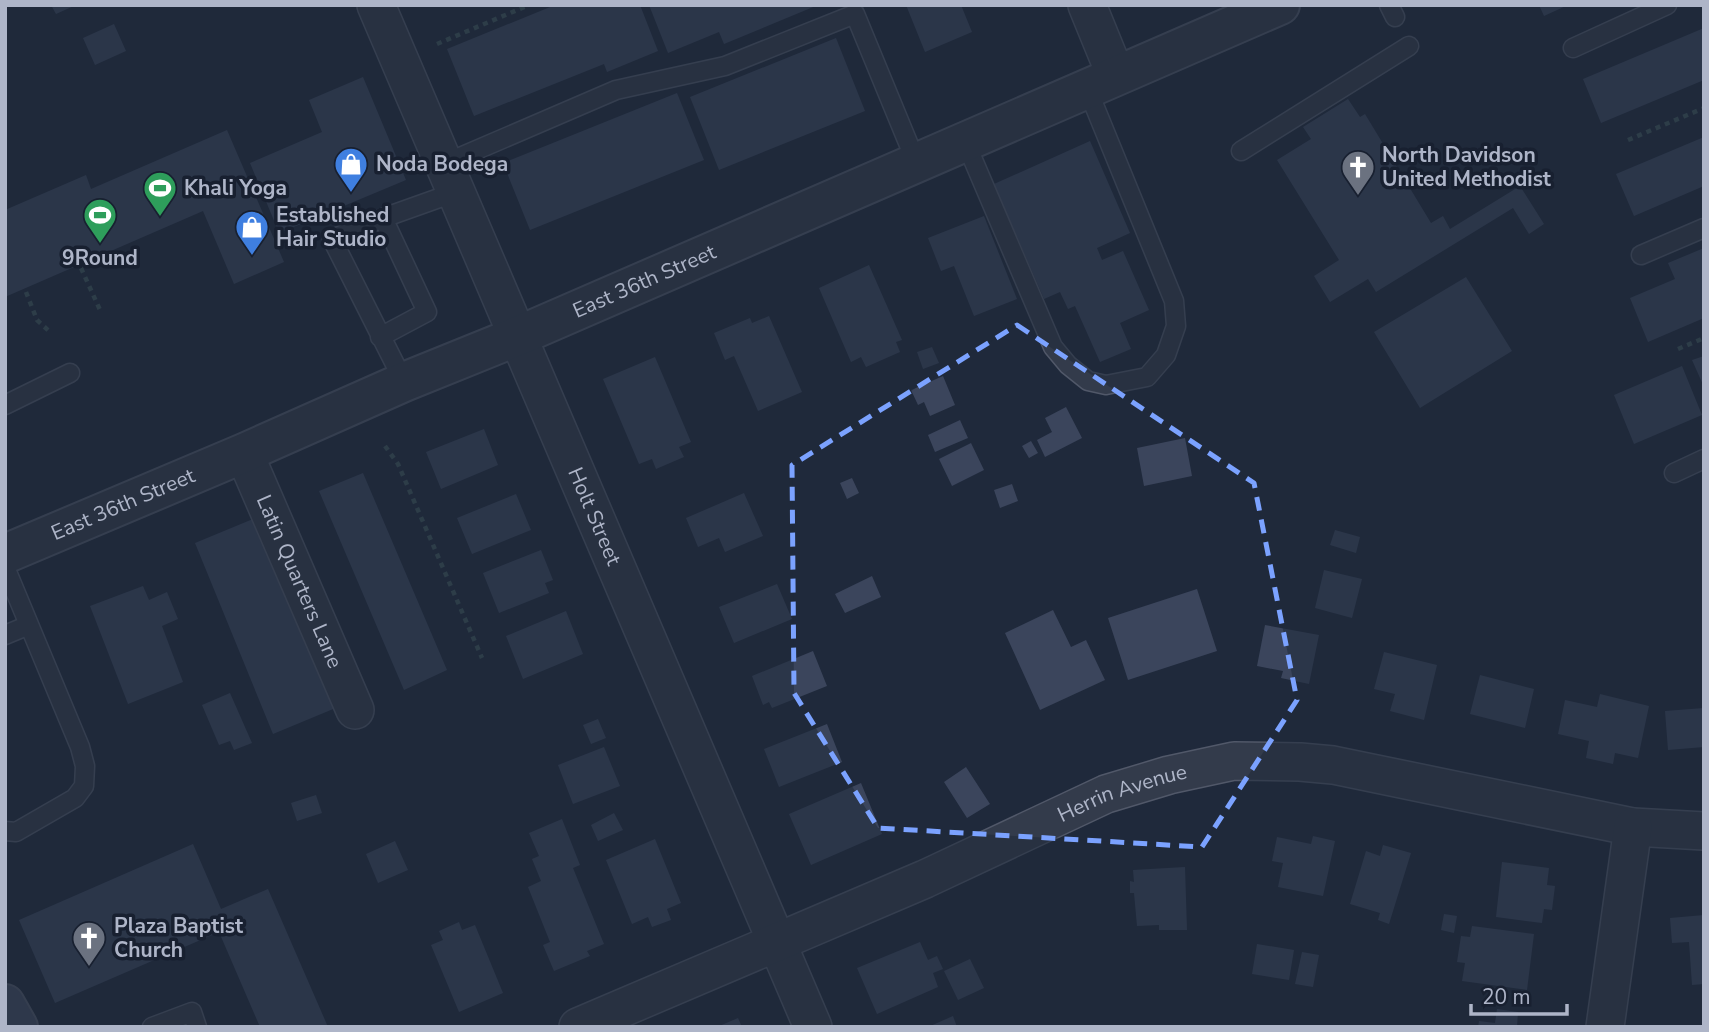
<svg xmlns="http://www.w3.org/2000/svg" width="1709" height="1032" viewBox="0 0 1709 1032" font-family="'Nunito Sans',sans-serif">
<rect width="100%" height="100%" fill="#1f293b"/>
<path fill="#3b455c" d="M 51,5 L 76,5 L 56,14 Z
M 555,5 L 640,5 L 658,51 L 607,72 L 604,64 L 474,116 L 447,49 Z
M 649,5 L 818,5 L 724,44 L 719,32 L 668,53 Z
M 906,5 L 961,5 L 972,32 L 925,52 Z
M 1539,5 L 1568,5 L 1544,16 Z
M 114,24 L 126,51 L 95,65 L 83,38 Z
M 1704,28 L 1704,80 L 1601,123 L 1583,79 Z
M 836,38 L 865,111 L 719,170 L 690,97 Z
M 363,77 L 406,180 L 284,231 L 280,235 L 250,163 L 322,132 L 309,100 Z
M 677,93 L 704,160 L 530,230 L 503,163 Z
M 1348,99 L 1360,117 L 1365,114 L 1431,223 L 1443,216 L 1450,229 L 1520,186 L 1544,224 L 1529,234 L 1513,208 L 1376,292 L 1368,279 L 1330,302 L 1314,276 L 1339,260 L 1277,160 L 1311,139 L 1303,127 Z
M 227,130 L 284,262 L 234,284 L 203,211 L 5,297 L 5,210 L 86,175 L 91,189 Z
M 1704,137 L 1704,186 L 1634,216 L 1616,174 Z
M 1090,141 L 1130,233 L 1097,248 L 1102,260 L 1123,251 L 1149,310 L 1120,323 L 1131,349 L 1100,362 L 1075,306 L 1068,309 L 1060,292 L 1044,299 L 994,184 Z
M 984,216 L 1017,299 L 974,316 L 954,266 L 941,271 L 928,238 Z
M 1704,248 L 1704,318 L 1648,342 L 1630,298 L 1675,279 L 1668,263 Z
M 869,265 L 902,340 L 896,342 L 900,352 L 866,367 L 861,357 L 851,362 L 819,288 Z
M 1466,277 L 1512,351 L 1420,408 L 1374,332 Z
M 769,316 L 802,392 L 758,411 L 734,356 L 725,360 L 714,333 L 750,318 L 752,323 Z
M 932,347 L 939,363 L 923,369 L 917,352 Z
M 1704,356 L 1704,387 L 1692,360 Z
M 655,357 L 691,442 L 679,447 L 684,457 L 656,469 L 652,459 L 639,464 L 603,379 Z
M 1682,366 L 1702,415 L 1634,444 L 1614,395 Z
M 943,376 L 955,405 L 930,416 L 924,402 L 918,405 L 911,390 Z
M 1066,407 L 1082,438 L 1045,457 L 1037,440 L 1052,432 L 1045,418 Z
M 960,420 L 968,438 L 935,452 L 928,435 Z
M 484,429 L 498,465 L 441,489 L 426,452 Z
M 1185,438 L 1192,476 L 1144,486 L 1137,448 Z
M 1031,441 L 1038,453 L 1029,458 L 1022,446 Z
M 971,443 L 984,470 L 952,486 L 939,459 Z
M 363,473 L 447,670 L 404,690 L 319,491 Z
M 852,478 L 859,493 L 847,499 L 840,483 Z
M 1012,484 L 1018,501 L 1000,508 L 994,490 Z
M 744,493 L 763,536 L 725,552 L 719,538 L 698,547 L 686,518 Z
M 516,494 L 531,530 L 472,554 L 457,518 Z
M 260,516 L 338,707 L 273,734 L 195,543 Z
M 1335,530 L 1360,537 L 1356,553 L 1330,545 Z
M 541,550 L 553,580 L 545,583 L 549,593 L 499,613 L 483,573 Z
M 1324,570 L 1362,579 L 1352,618 L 1315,608 Z
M 872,576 L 881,597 L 845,613 L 835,594 Z
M 777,584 L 792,619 L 734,643 L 719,607 Z
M 143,586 L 149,600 L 167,592 L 178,619 L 162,626 L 183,682 L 128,704 L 90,606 Z
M 1197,589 L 1217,651 L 1128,680 L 1108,618 Z
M 1053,610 L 1071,647 L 1086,640 L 1105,680 L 1040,710 L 1005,633 Z
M 566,611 L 583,654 L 523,679 L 506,636 Z
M 1265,625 L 1319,635 L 1309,684 L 1281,678 L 1283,671 L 1257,666 Z
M 813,651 L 827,686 L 772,708 L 769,702 L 763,705 L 752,676 Z
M 1384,652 L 1437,665 L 1424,720 L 1390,711 L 1395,694 L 1374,689 Z
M 1480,675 L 1534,689 L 1525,728 L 1470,714 Z
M 230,693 L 252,743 L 234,750 L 230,741 L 219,745 L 202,705 Z
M 1600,694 L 1649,706 L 1638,758 L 1615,753 L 1613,764 L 1586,758 L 1589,741 L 1558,734 L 1565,700 L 1597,707 Z
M 1704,708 L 1704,747 L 1668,750 L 1665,711 Z
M 598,719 L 606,738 L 591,744 L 583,725 Z
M 827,724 L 842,762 L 779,787 L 764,749 Z
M 604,747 L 620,786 L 573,804 L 558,765 Z
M 966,767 L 990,804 L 967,818 L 944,782 Z
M 861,783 L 882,834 L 811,865 L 789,814 Z
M 316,795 L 322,813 L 297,821 L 291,803 Z
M 614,813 L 623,830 L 598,841 L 591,825 Z
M 562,819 L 580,865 L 573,868 L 604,944 L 587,951 L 590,956 L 554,971 L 543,945 L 550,942 L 528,887 L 541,881 L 532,859 L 539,856 L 529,833 Z
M 1313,836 L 1335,841 L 1323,896 L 1278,887 L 1283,863 L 1272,861 L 1277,837 L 1311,844 Z
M 655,839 L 681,903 L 667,909 L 671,920 L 652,927 L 648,917 L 632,924 L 606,860 Z
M 395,841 L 408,870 L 378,883 L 366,854 Z
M 193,844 L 221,909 L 268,889 L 328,1027 L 260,1027 L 219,932 L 55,1003 L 19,920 Z
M 1383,845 L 1411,853 L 1389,924 L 1378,920 L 1380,913 L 1350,904 L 1366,851 L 1380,856 Z
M 1502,862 L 1549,868 L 1547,885 L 1555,886 L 1552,910 L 1544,909 L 1542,923 L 1496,917 Z
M 1185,867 L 1187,930 L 1159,930 L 1159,925 L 1137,926 L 1134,893 L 1130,893 L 1130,881 L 1134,882 L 1133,870 Z
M 1444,914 L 1457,916 L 1454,933 L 1441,930 Z
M 1704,915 L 1704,984 L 1692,985 L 1689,942 L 1672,943 L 1670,918 Z
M 459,922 L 462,930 L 475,925 L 503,993 L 459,1012 L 431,945 L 443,940 L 439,931 Z
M 1472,926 L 1534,934 L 1527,990 L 1462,981 L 1465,963 L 1457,962 L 1461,936 L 1470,937 Z
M 920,942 L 928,960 L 937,956 L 943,969 L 933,973 L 938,987 L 877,1014 L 857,968 Z
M 1257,944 L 1294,950 L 1289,980 L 1252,974 Z
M 1302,952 L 1319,955 L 1313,987 L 1295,984 Z
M 970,959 L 984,988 L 958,1000 L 944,971 Z
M 1497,1009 L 1518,1012 L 1517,1027 L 1478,1027 L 1479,1021 L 1495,1023 Z
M 953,1016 L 957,1027 L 928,1027 Z
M 738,1018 L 742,1027 L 717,1027 Z"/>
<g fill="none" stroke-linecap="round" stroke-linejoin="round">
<defs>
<path id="service" d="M 1389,5 L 1395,17
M 1573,48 L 1667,5
M 965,141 L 1053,347 L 1068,365 L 1088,381 L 1106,385 L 1147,377 L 1166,355 L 1176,326 L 1174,301 L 1087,88
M 1241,151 L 1409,46
M 444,164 L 616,90 L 725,66 L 855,14 L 916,162
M 1641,255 L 1704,228
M 380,337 L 427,312 L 383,218
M 404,382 L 332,239 L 383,218 L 456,192
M 5,405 L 70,373
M 1674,473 L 1704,459
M 5,567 L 80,747 L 85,766 L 84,786 L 75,798 L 16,832 L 5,831
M 5,635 L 29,625
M 152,1027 L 192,1012 L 197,1027"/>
<g id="minor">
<path id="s1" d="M 376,5 L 813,1027"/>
<path d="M 1087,5 L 1116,76"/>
<path id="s2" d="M 244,453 L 355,710"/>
<path id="s3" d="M 578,1027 L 925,879 L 1106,794 L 1169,775 L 1234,761 L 1300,762 L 1333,765 L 1633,827 L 1704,831"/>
<path d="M 1605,1027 L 1633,827"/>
</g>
<g id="tertiary">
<path id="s4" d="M 5,554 L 244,453 L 404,382 L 518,336 L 1280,5"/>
</g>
<path id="secondary" d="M 5,1004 L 18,1027"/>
</defs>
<use href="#service" stroke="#515869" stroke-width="21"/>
<use href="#minor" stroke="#515869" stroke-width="40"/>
<use href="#tertiary" stroke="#515869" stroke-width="42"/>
<use href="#secondary" stroke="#515869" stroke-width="42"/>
<path stroke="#3f545a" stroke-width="4.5" stroke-dasharray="5 5" stroke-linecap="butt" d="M 437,44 L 529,5
M 1628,140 L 1704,108
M 81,268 L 100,310
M 26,292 L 37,320 L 50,332
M 1678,349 L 1704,338
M 385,446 L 398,464 L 482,658"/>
<use href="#service" stroke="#333b4b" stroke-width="18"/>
<use href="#minor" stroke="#333b4b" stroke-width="37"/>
<use href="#tertiary" stroke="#333b4b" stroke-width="38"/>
<use href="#secondary" stroke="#41495f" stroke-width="38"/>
</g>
<path d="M0 0H1709V1032H0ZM 1017,325 L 1254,483 L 1297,700 L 1202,847 L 878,828 L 794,693 L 792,465 Z" fill="#1f293b" fill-opacity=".55" fill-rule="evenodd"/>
<path fill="none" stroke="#7ba2ff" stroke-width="5" stroke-dasharray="14 9" stroke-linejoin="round" d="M 1017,325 L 1254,483 L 1297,700 L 1202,847 L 878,828 L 794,693 L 792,465 Z"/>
<defs>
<symbol id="shop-pin" viewBox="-11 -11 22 30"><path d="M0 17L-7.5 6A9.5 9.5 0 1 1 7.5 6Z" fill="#3f7fe0" stroke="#182030"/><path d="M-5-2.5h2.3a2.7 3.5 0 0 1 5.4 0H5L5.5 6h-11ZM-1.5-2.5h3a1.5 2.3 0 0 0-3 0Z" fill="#fff"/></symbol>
<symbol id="church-pin" viewBox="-11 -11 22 30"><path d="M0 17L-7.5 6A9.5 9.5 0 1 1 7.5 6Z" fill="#6b7280" stroke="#182030"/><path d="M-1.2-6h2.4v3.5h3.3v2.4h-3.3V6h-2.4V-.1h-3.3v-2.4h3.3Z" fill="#fff"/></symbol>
<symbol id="stadium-pin" viewBox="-11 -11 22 30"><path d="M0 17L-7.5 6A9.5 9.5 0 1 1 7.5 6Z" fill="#2e9e5b" stroke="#182030"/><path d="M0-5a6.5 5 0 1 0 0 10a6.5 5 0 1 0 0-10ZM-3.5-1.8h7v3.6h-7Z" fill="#fff"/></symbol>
</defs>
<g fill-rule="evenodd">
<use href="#shop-pin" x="332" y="145" width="38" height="52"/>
<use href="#church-pin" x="1339" y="148" width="38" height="52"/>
<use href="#stadium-pin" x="141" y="169" width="38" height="52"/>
<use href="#stadium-pin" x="81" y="196" width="38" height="52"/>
<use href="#shop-pin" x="233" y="208" width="38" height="52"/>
<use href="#church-pin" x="70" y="919" width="38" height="52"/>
</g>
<g text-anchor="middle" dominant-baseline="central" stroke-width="7" stroke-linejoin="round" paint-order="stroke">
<g font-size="21" font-weight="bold" fill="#aeb5c8" stroke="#182030" text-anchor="start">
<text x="1382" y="155">North Davidson<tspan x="1382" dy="24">United Methodist</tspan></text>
<text x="376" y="164">Noda Bodega</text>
<text x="184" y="188">Khali Yoga</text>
<text x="276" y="215">Established<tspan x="276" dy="24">Hair Studio</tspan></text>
<text x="100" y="258" text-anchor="middle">9Round</text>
<text x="114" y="926">Plaza Baptist<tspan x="114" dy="24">Church</tspan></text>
</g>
<g font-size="21" fill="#aeb5c8" stroke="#182030">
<text stroke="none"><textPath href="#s4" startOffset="695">East 36th Street</textPath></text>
<text stroke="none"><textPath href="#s4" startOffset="128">East 36th Street</textPath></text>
<text stroke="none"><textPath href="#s1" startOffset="556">Holt Street</textPath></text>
<text stroke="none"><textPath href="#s2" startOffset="140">Latin Quarters Lane</textPath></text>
<text stroke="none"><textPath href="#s3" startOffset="593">Herrin Avenue</textPath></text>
</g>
</g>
<rect width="1709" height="1032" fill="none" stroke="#aeb5c8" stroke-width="14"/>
<path d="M1471 1004v10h96v-10" fill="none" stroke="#aeb5c8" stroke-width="3.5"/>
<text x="1482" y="1004" font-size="21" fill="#aeb5c8" stroke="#182030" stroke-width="5" paint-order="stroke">20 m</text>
</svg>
